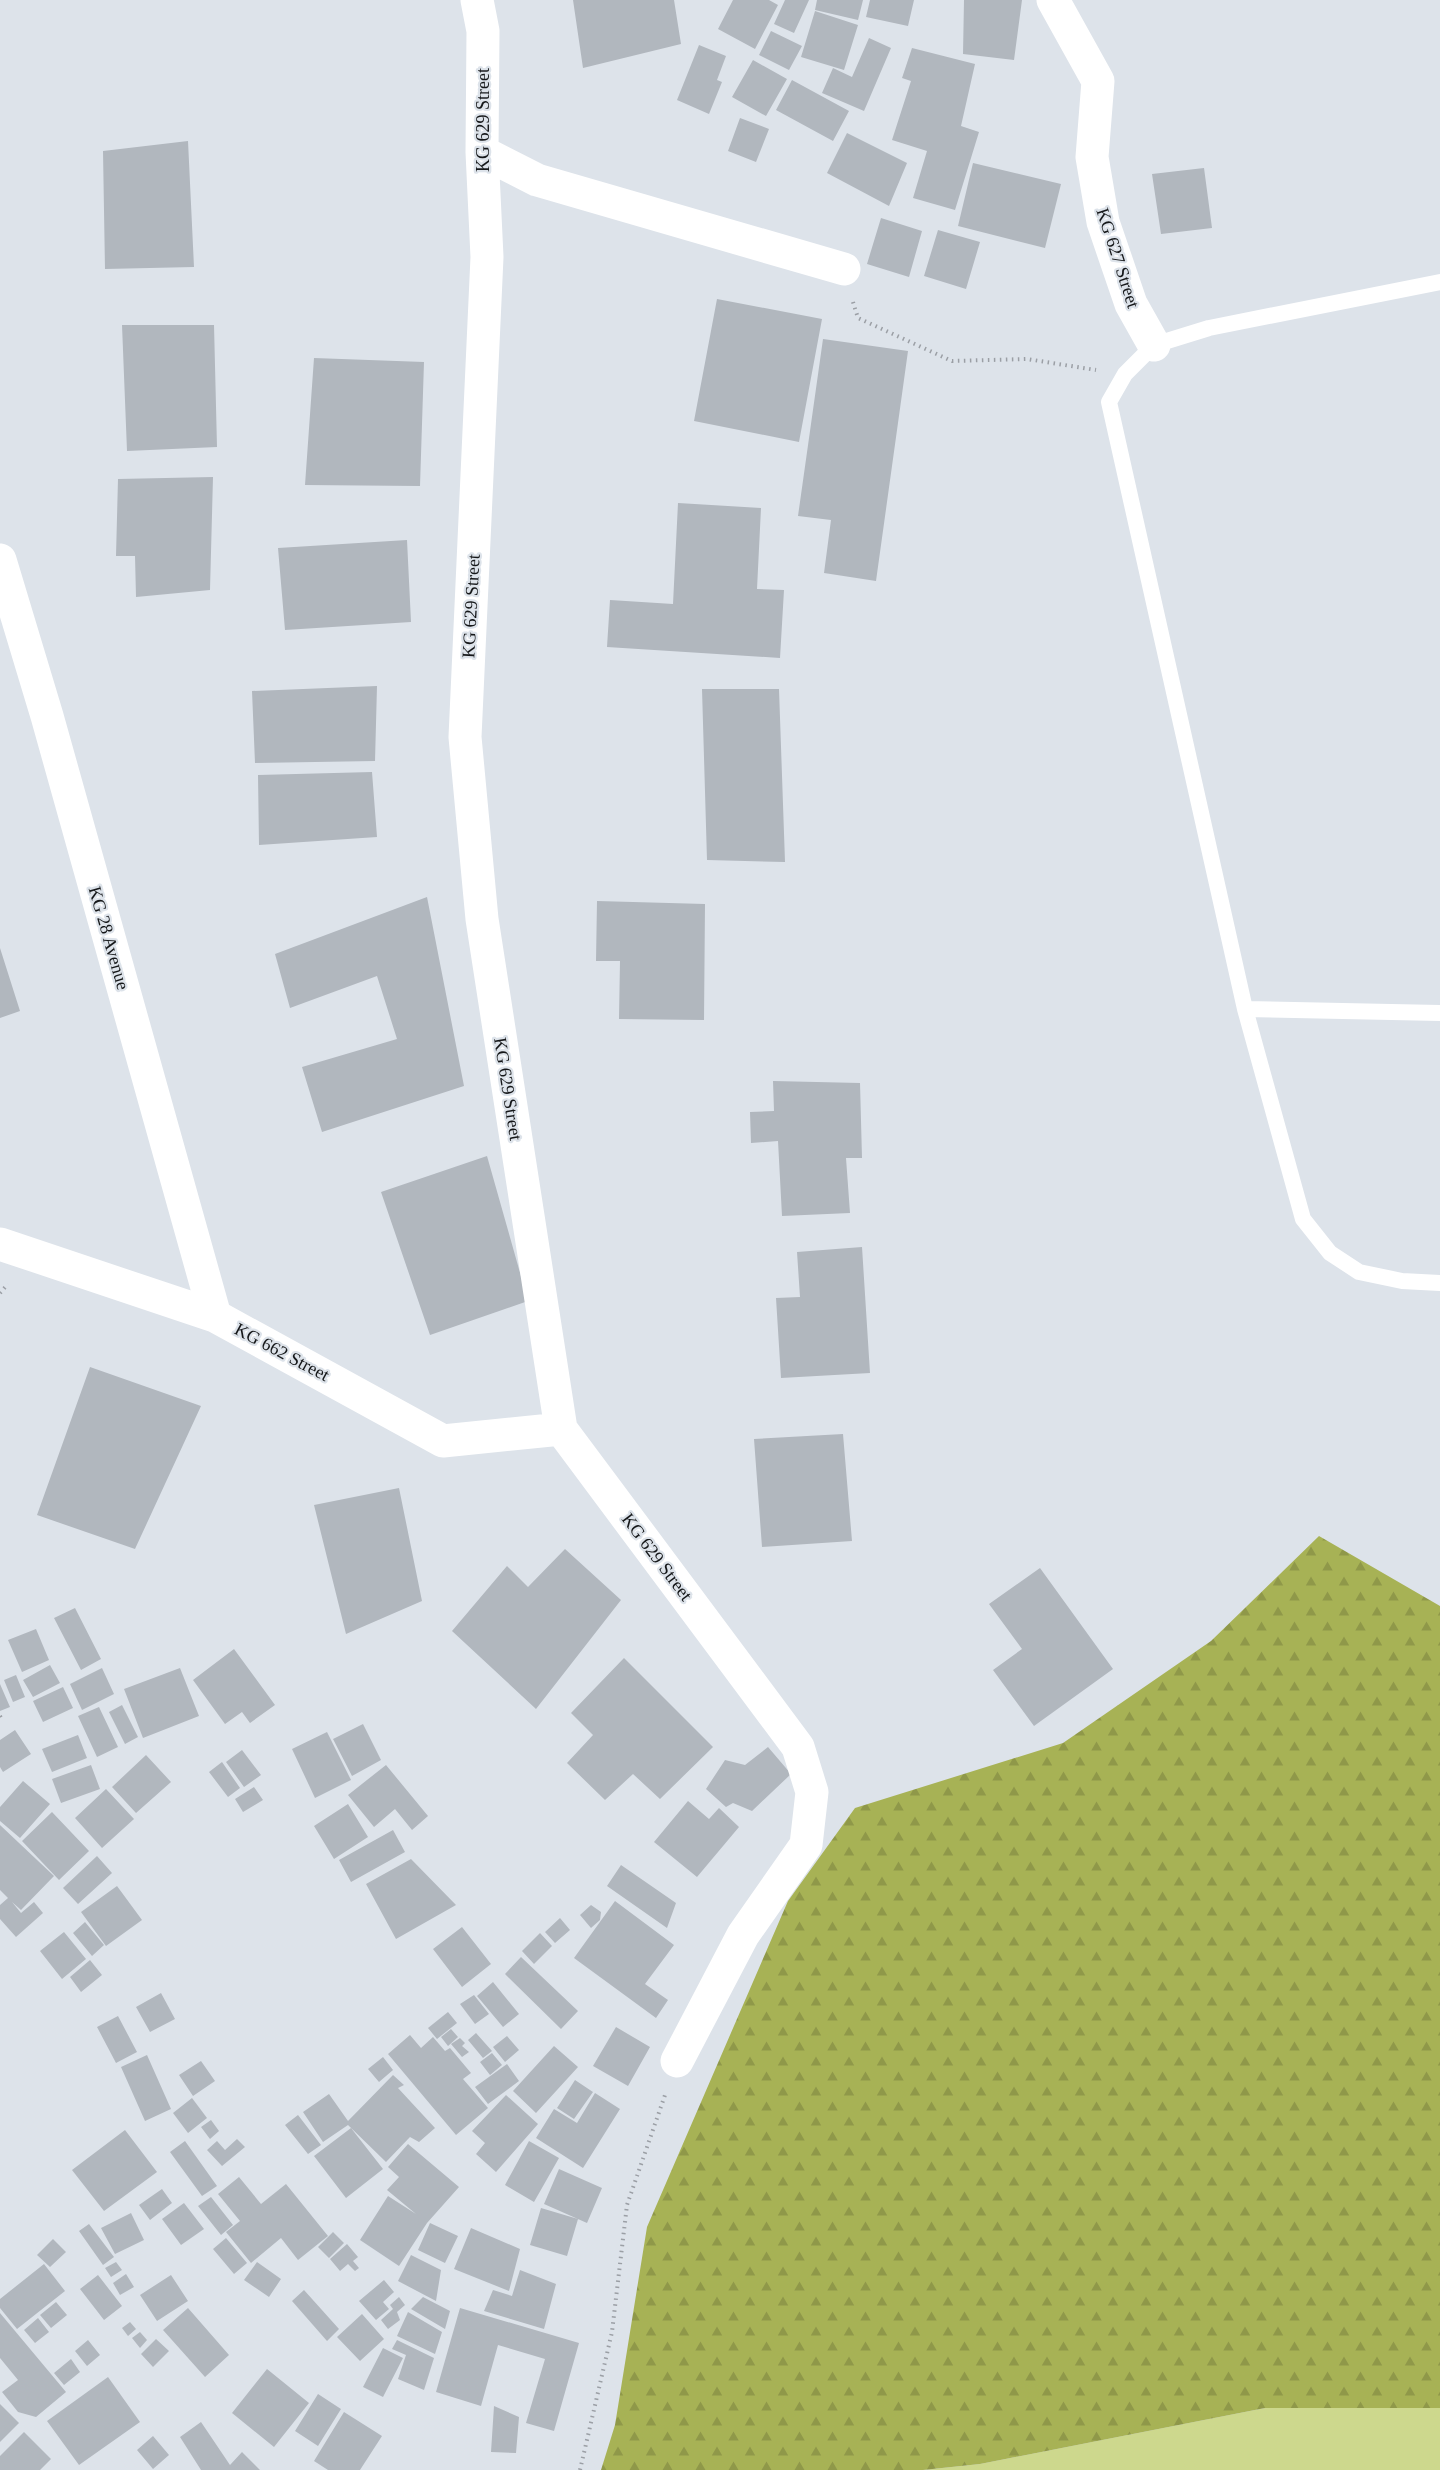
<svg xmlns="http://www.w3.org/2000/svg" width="1440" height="2470" viewBox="0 0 1440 2470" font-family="Georgia,serif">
<defs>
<pattern id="forest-firs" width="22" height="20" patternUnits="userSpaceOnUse" patternTransform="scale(1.5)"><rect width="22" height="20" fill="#a7b255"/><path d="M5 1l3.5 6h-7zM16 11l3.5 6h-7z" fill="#8f9849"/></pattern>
</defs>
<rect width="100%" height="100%" fill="#dde3ea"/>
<path fill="#cdd88d" d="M 1265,2408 L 1440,2408 L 1440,2470 L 923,2470 L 980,2464 Z"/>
<path fill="url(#forest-firs)" d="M 1319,1536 L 1440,1606 L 1440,2408 L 1265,2408 L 980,2464 L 923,2470 L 601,2470 L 615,2425 L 647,2227 L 788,1901 L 855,1808 L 1063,1743 L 1211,1641 Z"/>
<path fill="#b1b7be" d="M 573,0 L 674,0 L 681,44 L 583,68 Z
M 733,0 L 769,0 L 778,5 L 755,49 L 718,29 Z
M 785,0 L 809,0 L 794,33 L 774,24 Z
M 817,0 L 863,0 L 858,20 L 815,10 Z
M 870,0 L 914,0 L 908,26 L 866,17 Z
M 964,0 L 1022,0 L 1014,60 L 963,54 Z
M 815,11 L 858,25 L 844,70 L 801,57 Z
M 771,31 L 802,46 L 789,70 L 759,55 Z
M 869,38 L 891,48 L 864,111 L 822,93 L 833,68 L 852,77 Z
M 699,45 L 726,56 L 717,80 L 722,82 L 709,114 L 677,100 Z
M 912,48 L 975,64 L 961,126 L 979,132 L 955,210 L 913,198 L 927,151 L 892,140 L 911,81 L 902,78 Z
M 753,60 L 787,79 L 766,116 L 732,97 Z
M 792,80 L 849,111 L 833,141 L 776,110 Z
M 740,118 L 769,129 L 756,162 L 728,151 Z
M 847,133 L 907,163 L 889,206 L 827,173 Z
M 188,141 L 194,267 L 105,269 L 103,151 Z
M 973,163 L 1061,184 L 1045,248 L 958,226 Z
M 1204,168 L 1212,228 L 1161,234 L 1152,174 Z
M 881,218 L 922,231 L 909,277 L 867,264 Z
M 938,230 L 980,242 L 966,289 L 924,276 Z
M 717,299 L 822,319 L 799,442 L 694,421 Z
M 122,325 L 214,325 L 217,447 L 127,451 Z
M 823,339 L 908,351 L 876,581 L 824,573 L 831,520 L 798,516 Z
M 314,358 L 424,362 L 420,486 L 305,485 Z
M 213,477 L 210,590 L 136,597 L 135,556 L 116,556 L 118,479 Z
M 678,503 L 761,508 L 757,589 L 784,590 L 780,658 L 607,647 L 610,600 L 673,604 Z
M 407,540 L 411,622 L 285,630 L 278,548 Z
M 377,686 L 375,761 L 255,763 L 252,691 Z
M 702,689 L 779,689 L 785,862 L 707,860 Z
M 372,772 L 377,837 L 259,845 L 258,775 Z
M 427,897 L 464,1086 L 322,1132 L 302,1067 L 397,1039 L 377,976 L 290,1008 L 275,954 Z
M 597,901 L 705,904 L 704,1020 L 619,1019 L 620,961 L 596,961 Z
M 0,948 L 20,1011 L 0,1018 Z
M 773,1081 L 860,1083 L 862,1158 L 846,1158 L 850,1213 L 782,1216 L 778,1141 L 751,1143 L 750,1112 L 774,1111 Z
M 487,1156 L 528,1301 L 430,1335 L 381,1192 Z
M 862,1247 L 870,1373 L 781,1378 L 776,1298 L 800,1297 L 797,1252 Z
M 90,1367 L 201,1406 L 135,1549 L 37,1515 Z
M 843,1434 L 852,1541 L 762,1547 L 754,1439 Z
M 399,1488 L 422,1601 L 346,1634 L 314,1505 Z
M 565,1549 L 621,1600 L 536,1709 L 452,1631 L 507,1566 L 528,1587 Z
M 1040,1568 L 1113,1669 L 1034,1726 L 993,1670 L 1022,1649 L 989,1604 Z
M 75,1608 L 101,1659 L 81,1670 L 54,1618 Z
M 36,1629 L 49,1660 L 22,1672 L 8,1640 Z
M 234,1649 L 275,1705 L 250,1723 L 242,1712 L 225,1724 L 193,1680 Z
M 624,1658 L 713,1747 L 660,1799 L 633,1774 L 605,1800 L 567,1763 L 593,1735 L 571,1713 Z
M 50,1665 L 60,1683 L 33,1697 L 23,1680 Z
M 102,1668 L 114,1694 L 82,1710 L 70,1684 Z
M 180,1668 L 199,1716 L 143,1738 L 124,1689 Z
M 16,1675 L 25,1697 L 13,1702 L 4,1680 Z
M 0,1684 L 10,1707 L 0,1711 Z
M 63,1687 L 73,1708 L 43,1722 L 33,1701 Z
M 122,1705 L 138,1737 L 125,1744 L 109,1712 Z
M 99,1707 L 118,1747 L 97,1757 L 78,1716 Z
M 363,1724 L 381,1760 L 352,1776 L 333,1739 Z
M 15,1730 L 31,1754 L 3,1772 L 0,1767 L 0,1740 Z
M 327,1732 L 351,1780 L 315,1798 L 292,1749 Z
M 78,1735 L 87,1758 L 52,1772 L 42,1749 Z
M 768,1747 L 791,1774 L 752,1811 L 733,1803 L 726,1807 L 706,1789 L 725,1760 L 745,1765 Z
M 242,1750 L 261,1775 L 244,1787 L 226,1762 Z
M 146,1755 L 171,1782 L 136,1813 L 112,1787 Z
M 222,1762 L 240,1788 L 228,1797 L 209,1772 Z
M 91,1765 L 100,1789 L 61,1803 L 52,1779 Z
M 386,1765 L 428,1816 L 412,1830 L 395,1809 L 374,1827 L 348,1795 Z
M 23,1781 L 50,1804 L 20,1838 L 0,1821 L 0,1807 Z
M 254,1787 L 263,1800 L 243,1812 L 235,1799 Z
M 106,1789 L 134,1819 L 102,1848 L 75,1818 Z
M 688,1801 L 709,1819 L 719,1808 L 739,1827 L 697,1877 L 654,1842 Z
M 348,1804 L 368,1837 L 334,1859 L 314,1826 Z
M 52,1812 L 89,1851 L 59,1880 L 22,1841 Z
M 0,1825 L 54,1876 L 21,1910 L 12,1902 L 21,1913 L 34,1902 L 43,1913 L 16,1937 L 0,1919 L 0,1905 L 8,1898 L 0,1890 Z
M 393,1830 L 405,1852 L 351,1882 L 339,1860 Z
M 97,1856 L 112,1873 L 78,1904 L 63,1888 Z
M 411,1859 L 456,1905 L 396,1939 L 366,1884 Z
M 621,1865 L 676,1903 L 667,1928 L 607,1886 Z
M 117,1886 L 142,1920 L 106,1946 L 81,1912 Z
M 615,1901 L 674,1945 L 645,1984 L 668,2000 L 656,2018 L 574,1958 Z
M 591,1905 L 601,1912 L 600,1920 L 591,1928 L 580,1915 Z
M 560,1918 L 570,1930 L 555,1943 L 545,1932 Z
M 85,1922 L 104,1945 L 92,1956 L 73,1933 Z
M 462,1927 L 491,1964 L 462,1987 L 433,1949 Z
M 64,1932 L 86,1959 L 62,1979 L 40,1951 Z
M 540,1933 L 552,1946 L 534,1964 L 522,1951 Z
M 521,1957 L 578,2011 L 561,2029 L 505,1974 Z
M 90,1960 L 102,1975 L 81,1992 L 70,1977 Z
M 493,1982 L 519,2014 L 503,2027 L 477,1996 Z
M 161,1993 L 175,2019 L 150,2032 L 136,2007 Z
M 474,1995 L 489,2014 L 475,2024 L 460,2004 Z
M 448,2012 L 457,2023 L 437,2039 L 428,2028 Z
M 118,2016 L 137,2052 L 116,2063 L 97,2027 Z
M 616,2027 L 650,2047 L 628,2086 L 593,2066 Z
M 451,2029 L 458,2037 L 448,2046 L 441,2037 Z
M 476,2033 L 492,2051 L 483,2058 L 468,2040 Z
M 410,2035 L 421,2048 L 433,2037 L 445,2051 L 450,2048 L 471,2073 L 463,2079 L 488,2108 L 456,2135 L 388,2054 Z
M 507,2036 L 519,2050 L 505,2062 L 493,2047 Z
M 460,2038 L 465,2043 L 462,2046 L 469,2052 L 462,2057 L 451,2044 Z
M 554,2046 L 578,2067 L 536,2113 L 513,2091 Z
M 492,2053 L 502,2065 L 490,2075 L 480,2062 Z
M 147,2055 L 171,2109 L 145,2121 L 121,2067 Z
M 383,2057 L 393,2070 L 379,2082 L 368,2069 Z
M 201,2061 L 215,2081 L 193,2096 L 179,2075 Z
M 507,2064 L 519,2081 L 488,2104 L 475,2087 Z
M 393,2075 L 404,2085 L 398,2088 L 435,2128 L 419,2142 L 410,2137 L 386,2162 L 348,2125 L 323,2142 L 303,2112 L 329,2094 L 348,2121 Z
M 575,2080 L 593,2092 L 574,2119 L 557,2108 Z
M 595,2093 L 620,2109 L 583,2168 L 536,2138 L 554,2109 L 577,2123 Z
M 506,2095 L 538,2124 L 496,2172 L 476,2154 L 485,2143 L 472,2131 Z
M 192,2098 L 207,2118 L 188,2133 L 173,2113 Z
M 298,2115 L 321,2145 L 308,2154 L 285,2125 Z
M 211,2120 L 219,2131 L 210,2139 L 201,2127 Z
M 351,2128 L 383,2169 L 346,2198 L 314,2156 Z
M 125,2130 L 157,2172 L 104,2211 L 72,2170 Z
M 237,2139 L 245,2147 L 222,2166 L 207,2150 L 217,2141 L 225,2150 Z
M 185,2141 L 217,2186 L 202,2196 L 170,2152 Z
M 529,2141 L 559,2158 L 534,2202 L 505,2185 Z
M 408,2144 L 459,2187 L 427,2223 L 399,2266 L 360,2240 L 388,2196 L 416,2214 L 387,2190 L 399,2177 L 388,2167 Z
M 559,2169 L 602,2188 L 587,2223 L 544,2204 Z
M 239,2177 L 261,2204 L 286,2184 L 328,2236 L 298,2260 L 281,2238 L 251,2263 L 226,2232 L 240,2221 L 218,2194 Z
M 162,2189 L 172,2203 L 150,2220 L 139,2205 Z
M 211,2197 L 233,2225 L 221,2235 L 198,2206 Z
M 184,2203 L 204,2229 L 181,2245 L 162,2219 Z
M 541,2208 L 578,2219 L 567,2256 L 530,2245 Z
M 131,2213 L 144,2240 L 115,2254 L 101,2228 Z
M 430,2223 L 458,2236 L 445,2263 L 418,2250 Z
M 89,2224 L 114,2257 L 103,2265 L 79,2231 Z
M 471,2228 L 520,2249 L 509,2291 L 454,2269 Z
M 333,2232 L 344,2243 L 329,2258 L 318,2247 Z
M 226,2238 L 247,2263 L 234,2274 L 213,2249 Z
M 53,2239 L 66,2252 L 50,2267 L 37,2255 Z
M 347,2244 L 358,2257 L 353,2261 L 359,2268 L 355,2271 L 348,2264 L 340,2271 L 330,2259 Z
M 411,2255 L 441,2270 L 436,2301 L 398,2281 Z
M 116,2262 L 122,2270 L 111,2277 L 105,2268 Z
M 257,2262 L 281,2279 L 269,2297 L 244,2280 Z
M 44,2264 L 65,2291 L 17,2329 L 0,2308 L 0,2299 Z
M 520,2270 L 556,2284 L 544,2329 L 484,2311 L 493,2290 L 512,2296 Z
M 126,2274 L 134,2287 L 120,2295 L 113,2283 Z
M 98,2275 L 122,2306 L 104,2320 L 80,2289 Z
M 171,2275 L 188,2301 L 157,2321 L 140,2295 Z
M 384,2280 L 394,2292 L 383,2302 L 389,2309 L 376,2320 L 359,2301 Z
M 304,2290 L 339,2329 L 327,2341 L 292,2301 Z
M 399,2297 L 405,2305 L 397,2312 L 400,2320 L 388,2329 L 381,2320 L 393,2309 L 390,2305 Z
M 423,2297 L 450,2311 L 445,2329 L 411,2309 Z
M 56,2302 L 67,2315 L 51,2328 L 40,2315 Z
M 188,2308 L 229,2355 L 205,2377 L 163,2330 Z
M 460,2308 L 579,2343 L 554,2431 L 526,2423 L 545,2359 L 498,2345 L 481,2406 L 436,2392 Z
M 408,2312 L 442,2332 L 435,2354 L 397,2336 Z
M 0,2313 L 66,2392 L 36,2417 L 18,2412 L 2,2392 L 18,2380 L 0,2358 Z
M 362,2314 L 384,2339 L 360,2361 L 337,2337 Z
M 38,2318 L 49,2332 L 35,2343 L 24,2330 Z
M 130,2322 L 136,2329 L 128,2336 L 122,2328 Z
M 140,2332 L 147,2340 L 140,2348 L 132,2338 Z
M 156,2339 L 169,2351 L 153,2367 L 141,2354 Z
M 88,2340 L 100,2355 L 87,2366 L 75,2351 Z
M 397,2340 L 434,2358 L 424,2390 L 398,2379 L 406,2355 L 392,2349 Z
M 383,2348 L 403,2358 L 383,2397 L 363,2387 Z
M 71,2359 L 80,2372 L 64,2385 L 54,2373 Z
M 267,2369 L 309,2403 L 274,2447 L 232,2413 Z
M 108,2377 L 140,2422 L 79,2465 L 47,2421 Z
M 318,2394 L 341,2409 L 318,2446 L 295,2431 Z
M 0,2404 L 19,2423 L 0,2442 Z
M 494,2406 L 519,2417 L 516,2453 L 491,2452 Z
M 344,2412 L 382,2436 L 360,2470 L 328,2470 L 314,2461 Z
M 201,2422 L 230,2465 L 242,2452 L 260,2470 L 201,2470 L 180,2437 Z
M 24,2432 L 51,2459 L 40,2470 L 0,2470 L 0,2456 Z
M 153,2436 L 169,2455 L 153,2469 L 137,2450 Z"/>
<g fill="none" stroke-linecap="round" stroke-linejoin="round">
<path stroke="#9b9fa5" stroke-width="4" stroke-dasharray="1.5 4.5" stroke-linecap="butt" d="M 853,302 L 858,318 L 952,361 L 1027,359 L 1096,370
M 0,1293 L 8,1284
M 0,1716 L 1,1718
M 580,2470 L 612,2332 L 627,2205 L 665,2095"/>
<path stroke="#fff" stroke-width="16" d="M 1440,282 L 1209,328 L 1154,345 L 1125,374 L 1109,402 L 1245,1009 L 1303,1219 L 1330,1253 L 1359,1272 L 1402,1281 L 1440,1283
M 1245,1009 L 1440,1013"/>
<path stroke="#fff" stroke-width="33" d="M 477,0 L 483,31 L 482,152 L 487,257 L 465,737 L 482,919 L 561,1429 L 798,1747 L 812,1792 L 806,1845 L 743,1935 L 677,2061
M 1053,0 L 1098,81 L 1092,157 L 1103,222 L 1131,304 L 1154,345
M 482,152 L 537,180 L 844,269
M 0,560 L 47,716 L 215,1316
M 0,1244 L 215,1316 L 443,1441 L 561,1429"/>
</g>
<g text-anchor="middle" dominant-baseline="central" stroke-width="4.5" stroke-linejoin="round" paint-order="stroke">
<g font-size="18" fill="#151719" stroke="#dde3ea">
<text transform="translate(483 120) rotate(-90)">KG 629 Street</text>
<text transform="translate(1118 258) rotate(72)">KG 627 Street</text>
<text transform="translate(471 606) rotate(-87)">KG 629 Street</text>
<text transform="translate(109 938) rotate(74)">KG 28 Avenue</text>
<text transform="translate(508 1089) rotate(81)">KG 629 Street</text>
<text transform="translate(282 1352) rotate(28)">KG 662 Street</text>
<text transform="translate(657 1557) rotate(53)">KG 629 Street</text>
</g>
</g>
</svg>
